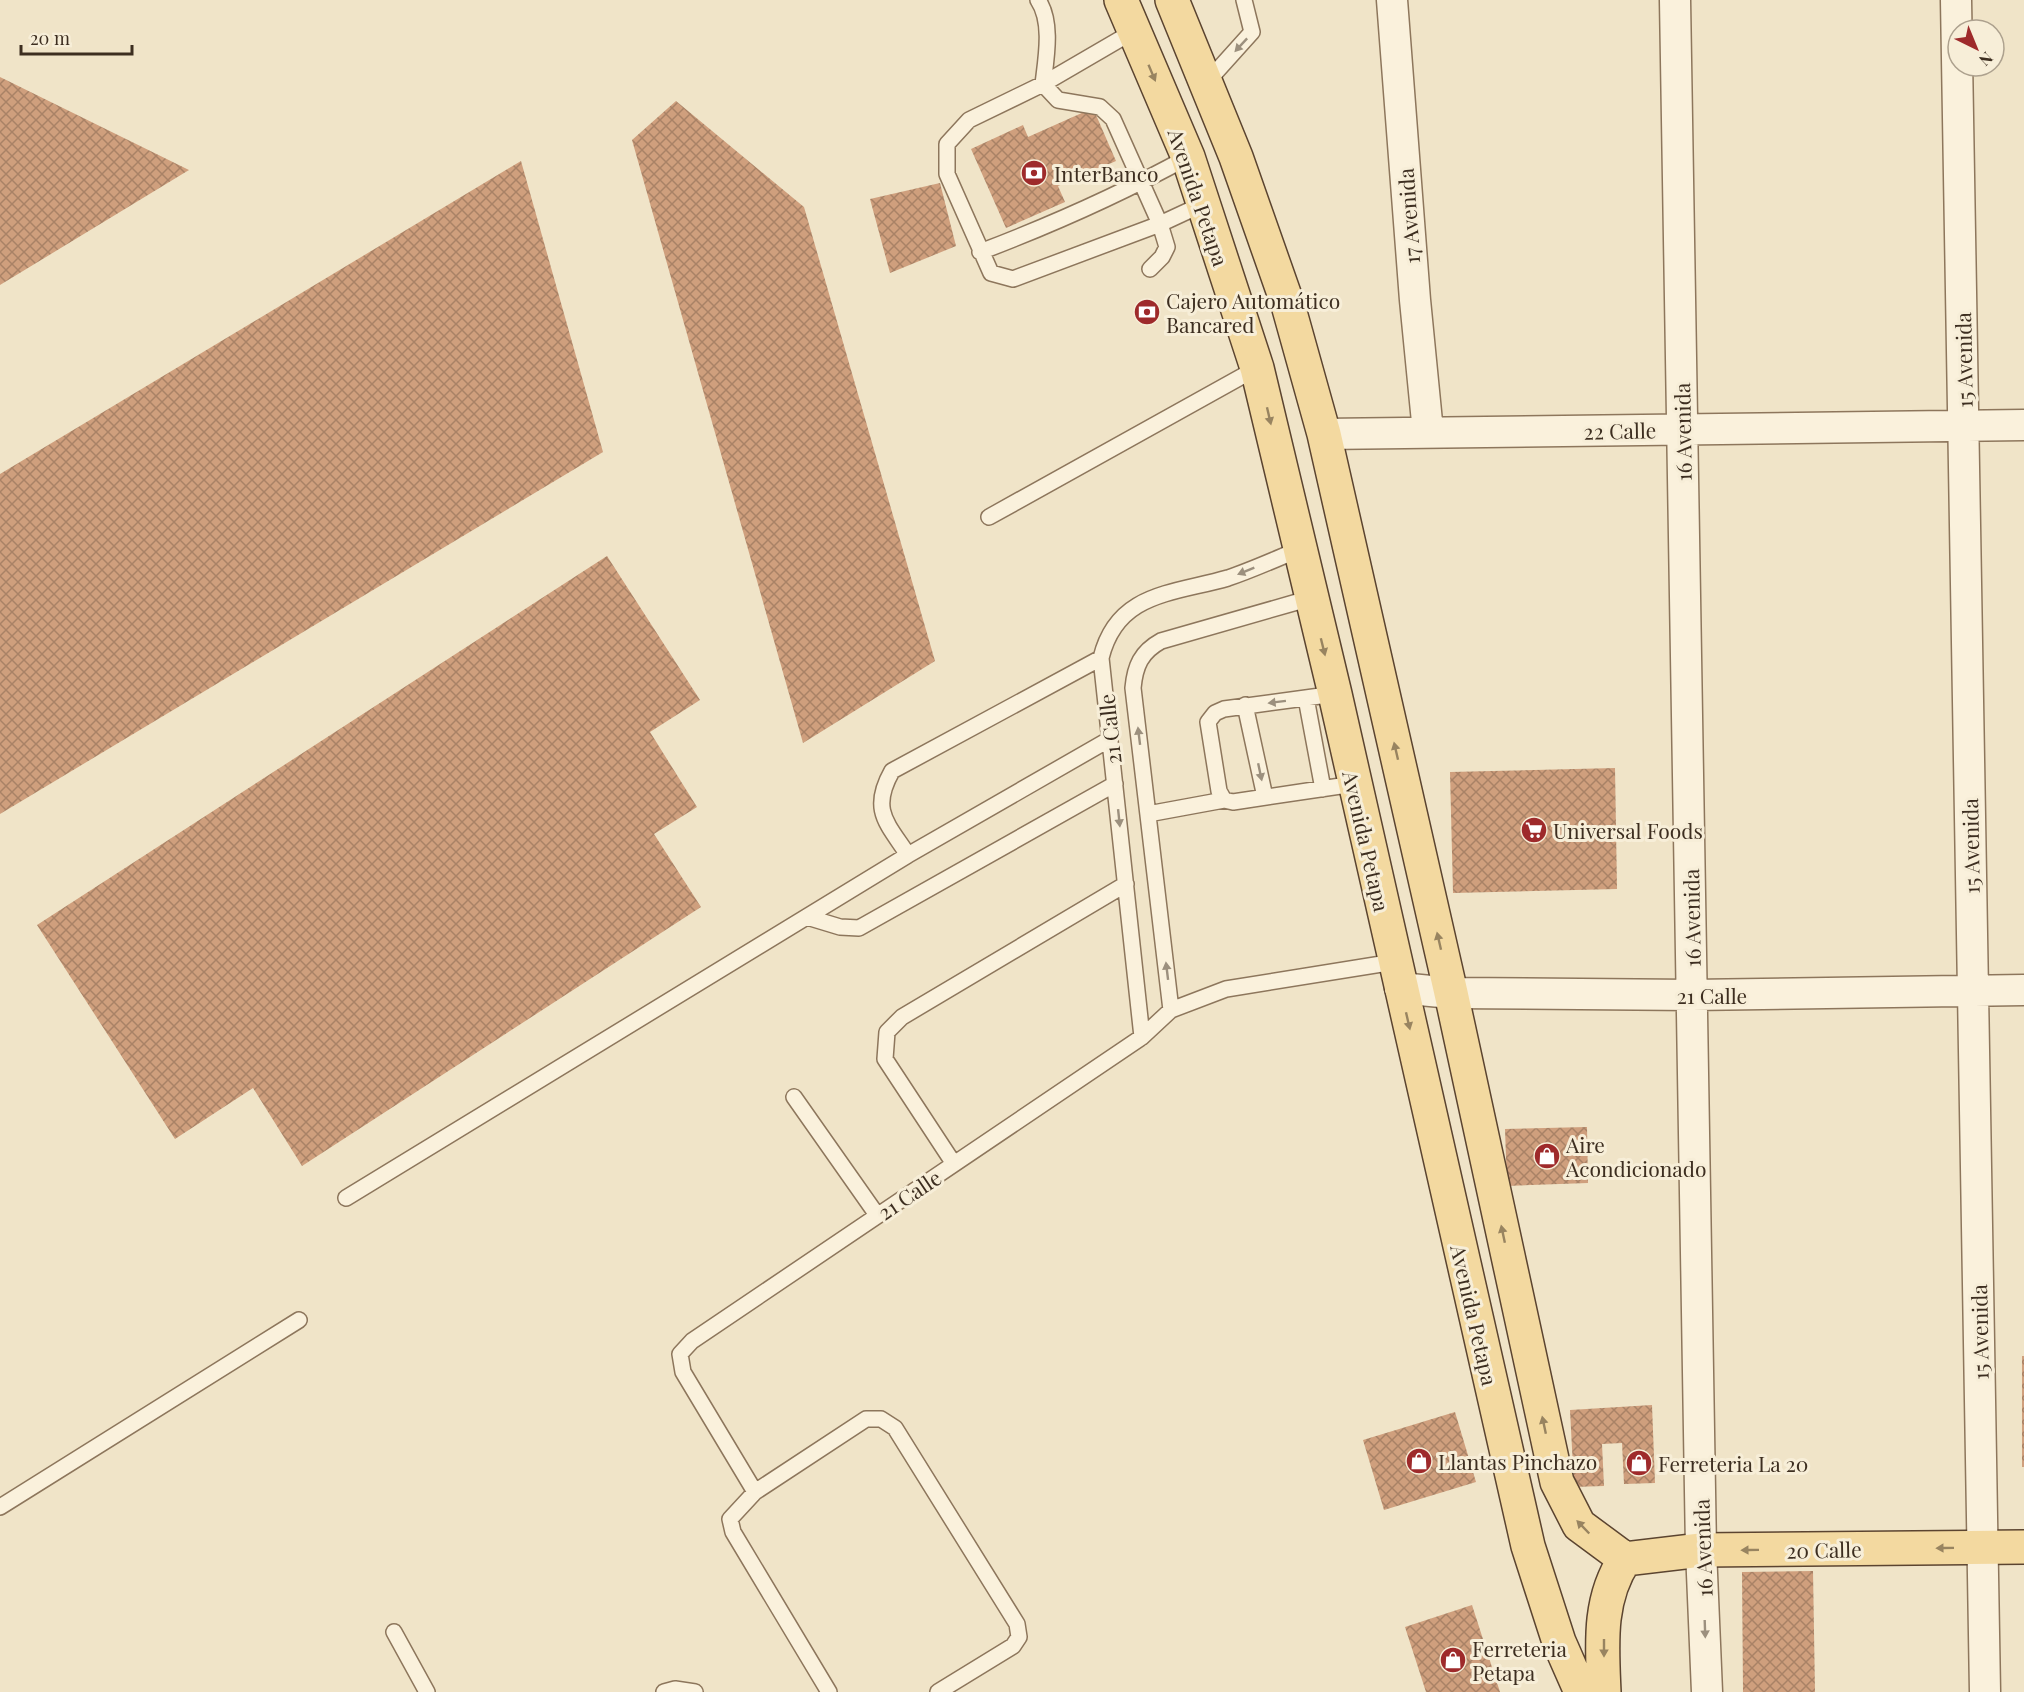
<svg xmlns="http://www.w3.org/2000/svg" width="2024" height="1692" viewBox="0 0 2024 1692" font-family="'Playfair Display',serif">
<defs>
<pattern id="building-cross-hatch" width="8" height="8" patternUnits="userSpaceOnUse" patternTransform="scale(1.5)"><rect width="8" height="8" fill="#cf9f7d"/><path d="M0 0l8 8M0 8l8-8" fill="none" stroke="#a98266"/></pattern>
</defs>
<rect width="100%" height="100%" fill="#f0e4c8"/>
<path fill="url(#building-cross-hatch)" d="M 0,77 L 189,170 L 0,285 Z
M 676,101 L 804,207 L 935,661 L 803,743 L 632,140 Z
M 1093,108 L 1116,161 L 1058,186 L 1065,202 L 1006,228 L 971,149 L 1023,125 L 1028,137 Z
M 521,161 L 603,452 L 0,814 L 0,474 Z
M 940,183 L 956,246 L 890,273 L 870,199 Z
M 607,556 L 700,700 L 650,732 L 697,807 L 654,834 L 701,907 L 302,1166 L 253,1088 L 175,1139 L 37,925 Z
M 1615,768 L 1617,889 L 1453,893 L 1450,772 Z
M 1587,1127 L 1588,1183 L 1507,1186 L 1505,1129 Z
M 2022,1356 L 2024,1356 L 2024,1467 L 2022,1467 Z
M 1652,1405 L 1655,1483 L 1624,1484 L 1622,1443 L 1602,1444 L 1604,1486 L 1574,1487 L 1570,1410 Z
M 1455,1412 L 1476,1482 L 1384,1510 L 1363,1440 Z
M 1813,1571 L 1815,1692 L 1743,1692 L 1742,1572 Z
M 1472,1605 L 1500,1692 L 1426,1692 L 1405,1627 Z"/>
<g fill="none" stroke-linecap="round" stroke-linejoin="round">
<defs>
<path id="service" d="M 1038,0 C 1053,22 1046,59 1043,84 L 1058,100 L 1100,107 L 1113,119 L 1160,224 L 1167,247 L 1162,257 L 1150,269
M 1134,31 L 1043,84 L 969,120 L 947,144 L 947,174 L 991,273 L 1013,279 L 1160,224 L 1203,204
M 1207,82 L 1252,32 L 1244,0
M 980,252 C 1051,225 1121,194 1188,157
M 989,517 L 1257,368
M 1101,658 L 892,771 C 870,810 887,823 908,855 L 1110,739
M 1335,694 L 1224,709 L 1215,713 L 1208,722 L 1219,791 L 1224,800 L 1233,802 L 1354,784
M 1306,698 L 1323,789
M 1245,705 L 1265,797
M 1148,814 L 1224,800
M 807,917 L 840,927 L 859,928 L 1115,784
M 1171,1010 L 1226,989 L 1394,962
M 1142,1037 L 1101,658 C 1117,592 1173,594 1228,578 C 1252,570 1276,559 1300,549
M 794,1097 L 877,1215
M 954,1164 L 885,1059 L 887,1032 L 902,1017 L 1126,884
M 346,1198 L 908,855
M 755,1492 L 683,1372 L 680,1354 L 692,1341 L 1142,1037 L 1171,1010 L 1133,688 C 1135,666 1141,652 1161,641 L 1311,598
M 0,1507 L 299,1320
M 394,1632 L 427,1692
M 664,1692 L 675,1689 L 695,1692
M 829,1692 L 733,1532 L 730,1519 L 755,1492 L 866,1419 L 881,1419 L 895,1428 L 1017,1624 L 1019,1637 L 1013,1646 L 938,1692"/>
<path id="minor" d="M 1392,0 L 1415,300 L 1428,432
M 1675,0 L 1701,1550 L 1707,1692
M 1956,0 L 1985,1692
M 1324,434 L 2024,425
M 1400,988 L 1451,993 L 1692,995 L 2024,990"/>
<path id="primary" d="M 1121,0 L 1188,157 L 1257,368 L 1335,694 L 1528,1546 L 1559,1642 L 1581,1692
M 1172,0 L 1236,157 L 1288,305 L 1324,434 L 1451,993 L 1557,1482 L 1579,1525 L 1625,1559
M 1625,1559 L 1701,1550 L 2024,1547
M 1604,1692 C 1602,1645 1598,1599 1625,1559"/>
</defs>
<use href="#service" stroke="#8d765c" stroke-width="18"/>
<use href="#minor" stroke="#8d765c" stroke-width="33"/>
<use href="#primary" stroke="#5b4430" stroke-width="36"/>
<use href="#service" stroke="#faf1dc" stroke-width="15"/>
<use href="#minor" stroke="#faf1dc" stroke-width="30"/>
<use href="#primary" stroke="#f3d9a0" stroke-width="33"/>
</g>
<defs><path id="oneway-solid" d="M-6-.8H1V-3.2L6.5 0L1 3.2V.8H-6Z" transform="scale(1.5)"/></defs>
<g fill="#9c907e">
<use href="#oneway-solid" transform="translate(1241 45) rotate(133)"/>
<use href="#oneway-solid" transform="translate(1246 571) rotate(158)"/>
<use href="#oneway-solid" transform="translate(1277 702) rotate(173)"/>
<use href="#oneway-solid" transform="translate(1139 736) rotate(-97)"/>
<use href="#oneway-solid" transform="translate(1260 772) rotate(78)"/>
<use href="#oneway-solid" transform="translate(1119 818) rotate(84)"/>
<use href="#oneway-solid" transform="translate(1167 971) rotate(-97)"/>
<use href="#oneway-solid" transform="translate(1705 1629) rotate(88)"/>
</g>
<g fill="#988460">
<use href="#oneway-solid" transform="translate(1152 73) rotate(67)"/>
<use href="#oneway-solid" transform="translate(1269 416) rotate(77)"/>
<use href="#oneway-solid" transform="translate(1323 647) rotate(76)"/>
<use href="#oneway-solid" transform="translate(1396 751) rotate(-103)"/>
<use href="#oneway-solid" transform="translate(1439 941) rotate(-103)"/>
<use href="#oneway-solid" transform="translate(1408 1021) rotate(77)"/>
<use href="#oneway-solid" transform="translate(1503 1234) rotate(-102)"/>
<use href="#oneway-solid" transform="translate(1544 1425) rotate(-102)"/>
<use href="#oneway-solid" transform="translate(1583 1527) rotate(-134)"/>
<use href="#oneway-solid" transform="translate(1945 1548) rotate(179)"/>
<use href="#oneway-solid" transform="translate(1750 1550) rotate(179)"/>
<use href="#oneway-solid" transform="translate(1604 1648) rotate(90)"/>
</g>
<defs>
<symbol id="bank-disc" viewBox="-11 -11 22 22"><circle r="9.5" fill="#9e2a2b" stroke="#f7eed8"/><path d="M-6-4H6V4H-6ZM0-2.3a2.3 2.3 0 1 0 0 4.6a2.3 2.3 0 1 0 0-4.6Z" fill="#fff"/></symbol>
<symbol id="supermarket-disc" viewBox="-11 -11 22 22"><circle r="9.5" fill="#9e2a2b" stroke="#f7eed8"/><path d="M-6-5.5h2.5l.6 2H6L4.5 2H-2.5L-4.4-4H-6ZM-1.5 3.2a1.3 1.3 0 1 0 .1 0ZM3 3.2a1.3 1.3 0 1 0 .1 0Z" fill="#fff"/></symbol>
<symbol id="shop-disc" viewBox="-11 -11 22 22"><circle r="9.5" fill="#9e2a2b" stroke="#f7eed8"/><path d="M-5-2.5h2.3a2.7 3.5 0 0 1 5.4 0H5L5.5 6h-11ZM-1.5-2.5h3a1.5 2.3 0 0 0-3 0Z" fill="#fff"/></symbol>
</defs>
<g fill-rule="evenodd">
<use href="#bank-disc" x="1019" y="158" width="30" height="30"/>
<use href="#bank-disc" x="1132" y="297" width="30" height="30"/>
<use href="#supermarket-disc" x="1519" y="815" width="30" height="30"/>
<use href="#shop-disc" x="1532" y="1141" width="30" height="30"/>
<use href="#shop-disc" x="1404" y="1446" width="30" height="30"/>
<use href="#shop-disc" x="1624" y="1448" width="30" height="30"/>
<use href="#shop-disc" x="1438" y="1645" width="30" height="30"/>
</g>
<g text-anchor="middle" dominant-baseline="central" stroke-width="6" stroke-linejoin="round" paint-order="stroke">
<g font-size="21" fill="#3d2e20" stroke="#f7eed8" text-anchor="start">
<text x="1054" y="173">InterBanco</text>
<text x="1166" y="300">Cajero Automático<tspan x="1166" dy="24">Bancared</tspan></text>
<text x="1553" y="830">Universal Foods</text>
<text x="1566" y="1144">Aire<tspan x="1566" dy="24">Acondicionado</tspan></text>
<text x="1438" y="1461">Llantas Pinchazo</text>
<text x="1658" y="1463">Ferreteria La 20</text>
<text x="1472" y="1648">Ferreteria<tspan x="1472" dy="24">Petapa</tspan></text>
</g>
<g font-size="21" fill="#3d2e20" stroke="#f7eed8">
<text transform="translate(1199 197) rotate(71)">Avenida Petapa</text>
<text transform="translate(1408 216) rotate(-94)">17 Avenida</text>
<text transform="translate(1963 360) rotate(-91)">15 Avenida</text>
<text transform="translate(1620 430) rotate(-1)">22 Calle</text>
<text transform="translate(1682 432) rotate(-91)">16 Avenida</text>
<text transform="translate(1109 729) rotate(-96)">21 Calle</text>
<text transform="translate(1367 841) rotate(77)">Avenida Petapa</text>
<text transform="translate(1970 846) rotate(-91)">15 Avenida</text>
<text transform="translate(1691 918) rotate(-91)">16 Avenida</text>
<text x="1712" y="995">21 Calle</text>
<text transform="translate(909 1194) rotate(-34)">21 Calle</text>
<text transform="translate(1475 1315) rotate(77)">Avenida Petapa</text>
<text transform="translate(1979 1332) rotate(-91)">15 Avenida</text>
<text transform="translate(1702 1548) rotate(-92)">16 Avenida</text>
<text transform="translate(1824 1549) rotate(-1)">20 Calle</text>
</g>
</g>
<g transform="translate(1976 48) rotate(137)"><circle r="28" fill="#f7eed8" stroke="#ada18e" stroke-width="1.5"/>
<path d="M0-4.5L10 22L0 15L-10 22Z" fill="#9e2a2b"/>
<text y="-9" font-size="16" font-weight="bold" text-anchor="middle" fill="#3d2e20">N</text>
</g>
<path d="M21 45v9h111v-9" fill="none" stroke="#3d2e20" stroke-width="3"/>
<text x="30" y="45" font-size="18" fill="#3d2e20" stroke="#f7eed8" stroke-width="4.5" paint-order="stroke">20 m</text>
</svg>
